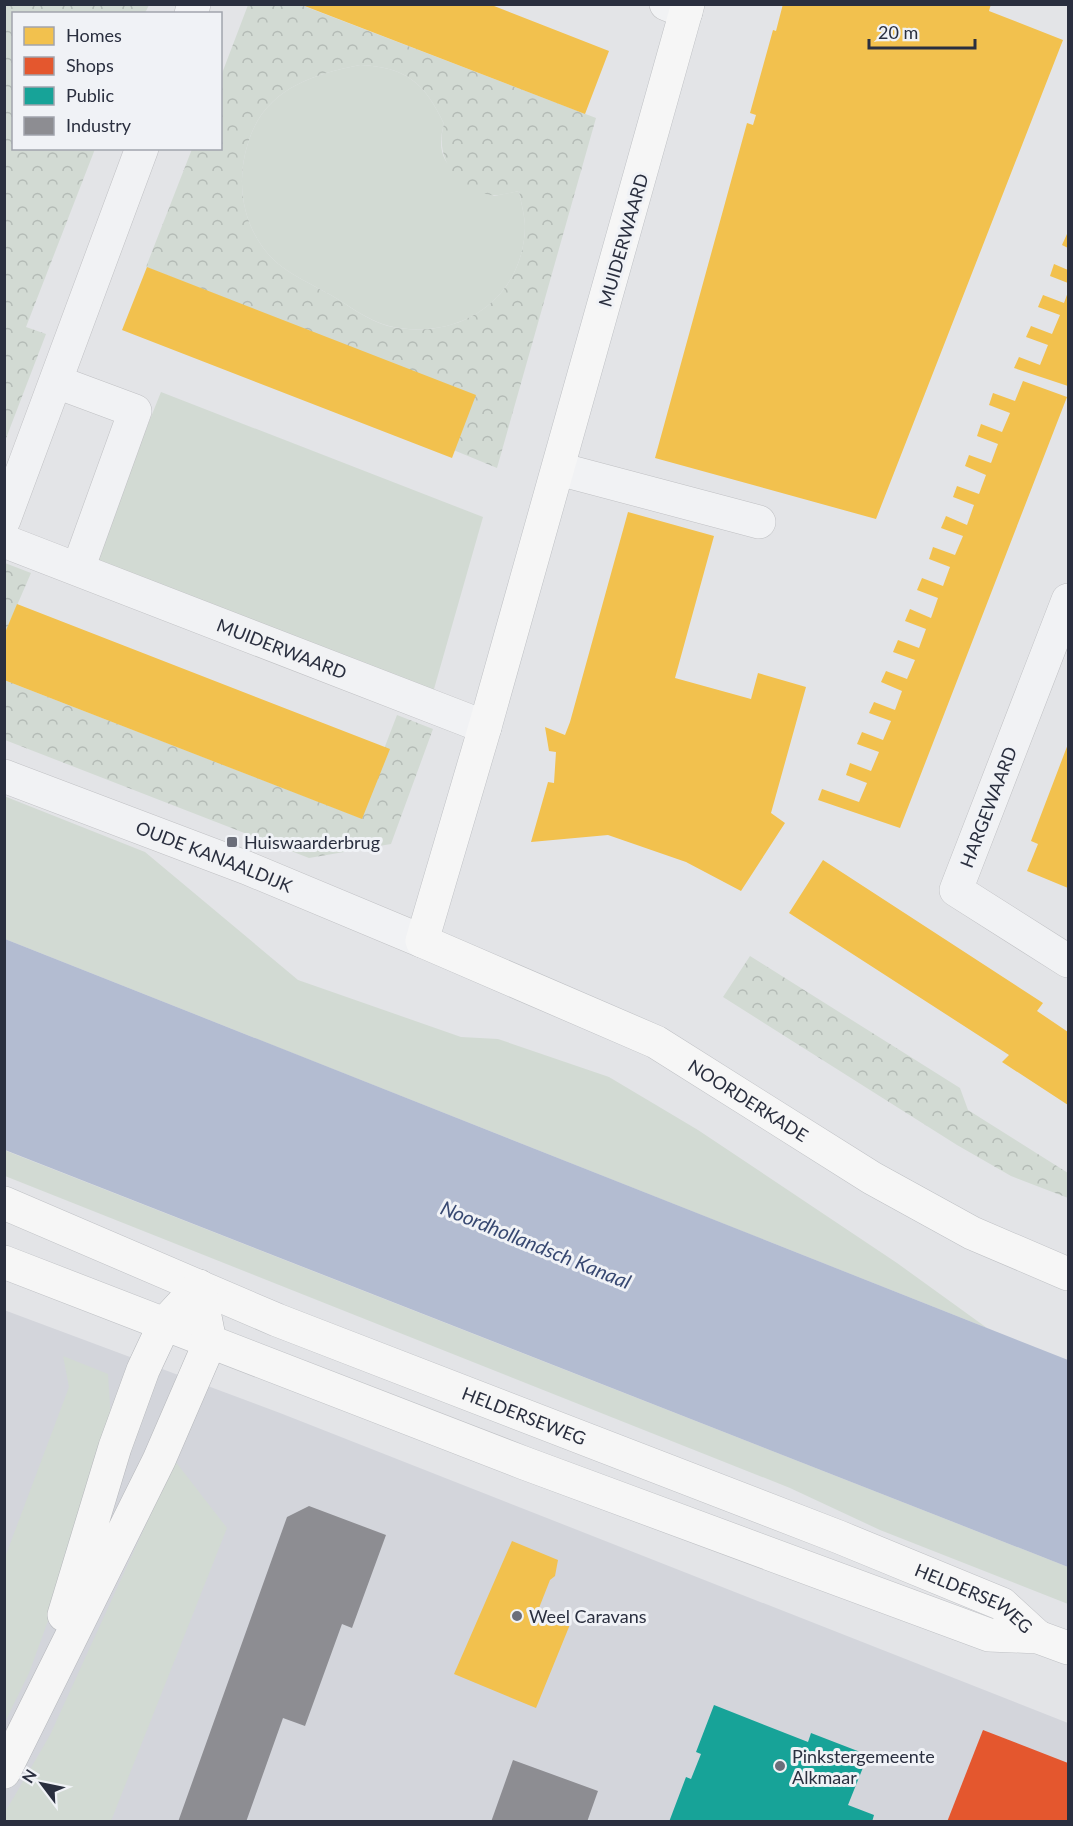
<svg xmlns="http://www.w3.org/2000/svg" width="1073" height="1826" viewBox="0 0 1073 1826" font-family="Lato,sans-serif">
<defs>
<pattern id="forest-crowns" width="20" height="18" patternUnits="userSpaceOnUse" patternTransform="scale(1.5)"><rect width="20" height="18" fill="#d2dad3"/><path d="M2 6a3 3 0 1 1 6 0M12 15a3 3 0 1 1 6 0" fill="none" stroke="#b4bbb6"/></pattern>
</defs>
<rect width="100%" height="100%" fill="#e3e4e7"/>
<path fill="#d3d5db" d="M 4,1310 L 280,1413 L 1068,1723 L 1068,1821 L 5,1821 Z"/>
<path fill="#d2dad3" d="M 360,65 C 406,67 425,83 444,124 C 431,168 463,177 494,196 L 519,191 C 521,203 525,216 525,227 C 523,301 457,342 389,326 C 368,321 347,304 329,294 C 313,285 295,277 281,266 C 244,237 234,186 248,143 C 264,90 310,75 360,65 Z
M 161,392 L 483,517 L 432,696 L 93,562 Z
M 4,796 L 145,852 L 298,980 L 461,1037 L 498,1039 L 609,1077 L 698,1130 L 897,1263 L 987,1328 L 5,939 Z
M 4,1150 L 1068,1567 L 1068,1604 L 880,1530 L 790,1488 L 5,1176 Z
M 63,1356 L 108,1374 L 111,1420 L 65,1574 L 29,1673 L 5,1722 L 4,1560 L 69,1387 Z
M 175,1461 L 227,1528 L 111,1821 L 5,1821 L 4,1814 L 50,1735 Z"/>
<path fill="url(#forest-crowns)" fill-rule="evenodd" d="M 5,4 L 149,5 L 145,13 L 14,14 L 14,148 L 95,149 L 26,327 L 46,334 L 5,441 Z
M 248,5 L 301,5 L 596,118 L 497,468 L 451,449 L 472,395 L 146,267 L 192,149 L 220,148 L 221,76 ZM 360,65 C 406,67 425,83 444,124 C 434,157 457,191 491,195 C 500,196 510,193 519,191 C 521,203 525,216 525,227 C 523,301 457,342 388,326 C 368,321 347,304 329,294 C 313,285 295,277 281,266 C 244,237 234,186 248,143 C 264,90 310,75 360,65 Z
M 5,563 L 31,573 L 5,633 Z
M 4,680 L 358,817 L 397,715 L 433,729 L 391,844 L 309,858 L 5,740 Z
M 750,956 L 960,1088 L 968,1110 L 1068,1173 L 1068,1198 L 1011,1176 L 957,1145 L 723,997 Z"/>
<path fill="#b3bcd1" d="M 5,939 L 1068,1360 L 1068,1567 L 5,1150 Z"/>
<path fill="#f2c14e" d="M 489,4 L 609,51 L 585,114 L 302,5 Z
M 783,4 L 991,4 L 989,11 L 1063,40 L 876,519 L 655,458 L 747,123 L 753,125 L 756,115 L 750,113 L 773,30 L 776,31 Z
M 1067,234 L 1068,234 L 1068,248 L 1062,245 Z
M 1054,264 L 1068,270 L 1068,283 L 1050,276 Z
M 147,267 L 476,395 L 452,458 L 122,330 Z
M 1068,292 L 1068,386 L 1014,368 L 1019,357 L 1040,365 L 1048,345 L 1026,337 L 1031,326 L 1052,334 L 1060,315 L 1038,307 L 1043,295 L 1064,303 Z
M 1023,381 L 1067,397 L 900,828 L 818,800 L 822,789 L 859,802 L 867,783 L 846,775 L 850,763 L 871,771 L 879,752 L 857,744 L 862,732 L 883,740 L 891,721 L 869,713 L 874,702 L 895,710 L 902,691 L 881,682 L 886,671 L 907,679 L 915,660 L 893,652 L 898,640 L 919,648 L 926,629 L 905,621 L 910,609 L 931,618 L 938,598 L 917,590 L 922,578 L 943,586 L 950,567 L 929,559 L 933,547 L 955,555 L 963,536 L 941,528 L 946,516 L 967,525 L 974,505 L 953,497 L 957,486 L 979,494 L 986,475 L 965,466 L 969,455 L 991,463 L 998,444 L 977,436 L 981,424 L 1002,432 L 1010,413 L 989,405 L 993,393 L 1015,401 Z
M 628,512 L 714,536 L 675,678 L 751,699 L 758,673 L 806,687 L 771,813 L 785,823 L 741,891 L 686,862 L 608,835 L 531,842 L 548,782 L 554,783 L 556,752 L 549,751 L 545,727 L 565,735 L 570,722 Z
M 17,604 L 390,749 L 362,819 L 4,680 L 4,635 Z
M 1068,744 L 1068,888 L 1027,871 L 1038,844 L 1031,841 Z
M 823,860 L 1043,1003 L 1037,1011 L 1068,1032 L 1068,1105 L 1002,1062 L 1009,1055 L 789,913 Z
M 512,1541 L 558,1560 L 555,1576 L 550,1580 L 539,1608 L 571,1622 L 536,1708 L 454,1674 Z"/>
<path fill="#e4572e" d="M 983,1730 L 1068,1763 L 1068,1822 L 947,1822 Z"/>
<path fill="#17a398" d="M 714,1705 L 808,1742 L 811,1733 L 868,1755 L 848,1805 L 874,1815 L 872,1822 L 669,1822 L 686,1777 L 691,1779 L 701,1754 L 696,1752 Z"/>
<path fill="#8d8d92" d="M 309,1506 L 386,1535 L 352,1628 L 342,1624 L 305,1726 L 283,1718 L 246,1822 L 178,1822 L 287,1517 Z
M 513,1760 L 598,1791 L 587,1822 L 491,1822 Z"/>
<g fill="none" stroke-linecap="round" stroke-linejoin="round">
<defs>
<g id="minor">
<path d="M 666,4 L 686,12"/>
<path d="M 191,14 L 194,4"/>
<path d="M 57,382 L 135,411 L 78,569"/>
<path d="M 559,469 L 759,522"/>
<path d="M 4,520 L 142,148"/>
<path id="s1" d="M 4,541 L 485,727"/>
<path d="M 1068,600 L 956,890 L 1068,961"/>
<path id="s2" d="M 4,776 L 247,868 L 422,941"/>
</g>
<g id="major">
<path id="s3" d="M 688,4 L 485,727 L 422,941 L 656,1042 L 872,1178 L 972,1233 L 1068,1274"/>
<path id="s4" d="M 4,1203 L 277,1320 L 839,1537 L 1002,1604 L 1038,1637"/>
<path d="M 4,1262 L 524,1463 L 989,1635 L 1038,1637 L 1068,1648"/>
</g>
<path id="highway" d="M 64,1615 L 115,1447 L 143,1370 L 165,1323 L 199,1286
M 4,1772 L 159,1460 L 210,1342 L 199,1286"/>
</defs>
<use href="#minor" stroke="#c0c1c4" stroke-width="34"/>
<use href="#major" stroke="#bfc1c5" stroke-width="34"/>
<use href="#highway" stroke="#b5b7bb" stroke-width="34"/>
<use href="#minor" stroke="#f1f2f4" stroke-width="33"/>
<use href="#major" stroke="#f6f6f6" stroke-width="33"/>
<use href="#highway" stroke="#f6f6f6" stroke-width="33"/>
</g>
<g fill="#6b6e7a" stroke="#f0f2f6" stroke-width="2">
<rect x="226" y="836" width="12" height="12" rx="3"/>
<circle cx="517" cy="1616" r="6"/>
<circle cx="780" cy="1766" r="6"/>
</g>
<g text-anchor="middle" dominant-baseline="central" stroke-width="6" stroke-linejoin="round" paint-order="stroke">
<g font-size="18" fill="#2a2f3f" stroke="#f0f2f6">
<text transform="translate(623 240) rotate(-74)">MUIDERWAARD</text>
<text stroke="none"><textPath href="#s1" startOffset="298">MUIDERWAARD</textPath></text>
<text transform="translate(988 807) rotate(-69)">HARGEWAARD</text>
<text stroke="none"><textPath href="#s2" startOffset="225">OUDE KANAALDIJK</textPath></text>
<text stroke="none"><textPath href="#s3" startOffset="1338">NOORDERKADE</textPath></text>
<text stroke="none"><textPath href="#s4" startOffset="562">HELDERSEWEG</textPath></text>
<text stroke="none"><textPath href="#s4" startOffset="1048">HELDERSEWEG</textPath></text>
</g>
<g font-size="18" fill="#2a2f3f" stroke="#f0f2f6" text-anchor="start">
<text x="244" y="842">Huiswaarderbrug</text>
<text x="529" y="1616">Weel Caravans</text>
<text x="792" y="1756">Pinkstergemeente<tspan x="792" dy="21">Alkmaar</tspan></text>
</g>
<g font-size="20" font-style="italic" fill="#374871" stroke="#f0f2f6">
<text transform="translate(536 1244) rotate(22)">Noordhollandsch Kanaal</text>
</g>
</g>
<rect width="1073" height="1826" fill="none" stroke="#2a2f3f" stroke-width="12"/>
<rect x="12" y="12" width="210" height="138" fill="#f0f2f6" stroke="#a1a4ad" stroke-width="1.5"/>
<rect x="24" y="27" width="30" height="18" fill="#f2c14e" stroke="#a1a4ad" stroke-width="1.5"/>
<text x="66" y="42" font-size="18" fill="#2a2f3f">Homes</text>
<rect x="24" y="57" width="30" height="18" fill="#e4572e" stroke="#a1a4ad" stroke-width="1.5"/>
<text x="66" y="72" font-size="18" fill="#2a2f3f">Shops</text>
<rect x="24" y="87" width="30" height="18" fill="#17a398" stroke="#a1a4ad" stroke-width="1.5"/>
<text x="66" y="102" font-size="18" fill="#2a2f3f">Public</text>
<rect x="24" y="117" width="30" height="18" fill="#8d8d92" stroke="#a1a4ad" stroke-width="1.5"/>
<text x="66" y="132" font-size="18" fill="#2a2f3f">Industry</text>
<g transform="translate(42 1784) rotate(302)" stroke="#f0f2f6" stroke-width="4.5" paint-order="stroke">
<path d="M0-4.5L10 22L0 15L-10 22Z" fill="#2a2f3f"/>
<text y="-9" font-size="16" font-weight="bold" text-anchor="middle" fill="#2a2f3f">N</text>
</g>
<path d="M869 39v9h106v-9" fill="none" stroke="#2a2f3f" stroke-width="3"/>
<text x="878" y="39" font-size="18" fill="#2a2f3f" stroke="#f0f2f6" stroke-width="4.5" paint-order="stroke">20 m</text>
</svg>
